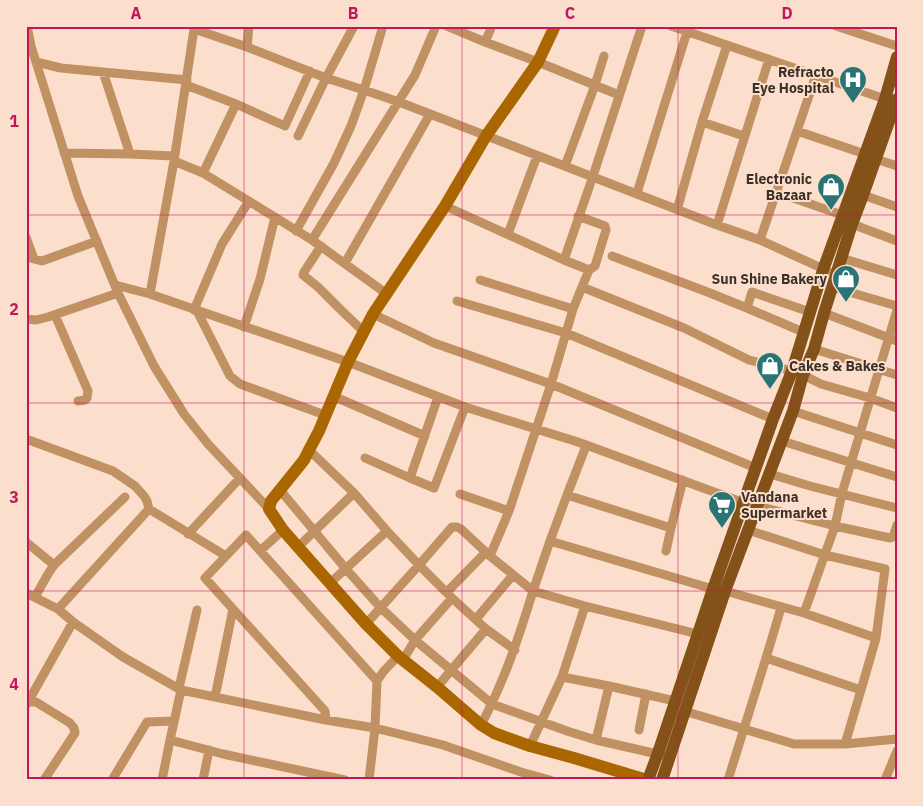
<svg xmlns="http://www.w3.org/2000/svg" width="923" height="806" viewBox="0 0 923 806" font-family="'IBM Plex Sans',sans-serif">
<rect width="100%" height="100%" fill="#fbdecc"/>
<g fill="none" stroke-linecap="round" stroke-linejoin="round">
<path stroke="#c09162" stroke-width="9" d="M 27,26 L 31,46 L 78,196 L 118,293 L 154,366 L 184,414 L 208,444 L 269,509
M 195,26 L 194,29 L 247,47 L 326,78 L 364,90 L 351,126 L 334,163 L 296,231
M 383,26 L 364,90 L 399,102 L 717,225 L 760,240 L 828,271
M 447,26 L 485,42
M 492,26 L 485,42 L 538,62 L 619,95
M 671,26 L 885,99
M 836,26 L 897,46
M 194,29 L 174,161 L 150,294 L 348,362 L 465,407 L 578,442 L 744,503
M 247,47 L 249,26
M 36,62 L 61,68 L 187,80
M 103,72 L 130,154
M 186,85 L 236,104 L 285,126 L 310,71
M 702,122 L 744,136
M 797,131 L 865,154
M 298,136 L 326,78 L 354,26
M 64,153 L 130,154 L 174,156
M 876,159 L 897,166
M 174,161 L 203,173 L 236,104
M 565,166 L 595,85 L 604,56
M 203,173 L 312,240 L 387,294
M 776,192 L 842,215
M 637,193 L 687,32
M 863,195 L 897,207
M 445,206 L 564,260 L 589,270 L 582,287 L 684,328 L 749,360 L 792,371
M 677,210 L 702,122 L 727,45
M 578,216 L 605,226 L 606,230 L 595,266 L 589,270
M 852,224 L 897,241
M 717,225 L 769,59
M 508,234 L 537,156
M 26,237 L 34,259
M 312,240 L 415,75 L 436,26
M 760,240 L 816,75
M 321,246 L 304,272 L 303,275 L 318,287 L 341,310 L 363,331
M 612,256 L 710,293 L 747,308 L 752,292 L 810,312
M 26,257 L 42,261 L 97,241
M 841,258 L 897,275
M 564,260 L 593,176 L 642,26
M 345,263 L 430,114
M 480,280 L 573,309
M 115,285 L 150,294
M 832,287 L 897,306
M 457,301 L 566,333 L 773,419
M 747,308 L 803,332
M 194,310 L 222,244 L 249,201
M 197,311 L 230,376 L 240,384 L 325,415
M 824,313 L 897,341
M 373,314 L 434,343 L 551,384 L 756,468
M 55,315 L 88,391 L 87,398 L 85,400 L 78,401
M 26,319 L 36,320 L 48,317 L 118,293
M 244,327 L 260,279 L 275,217
M 814,349 L 897,375
M 803,375 L 821,384 L 870,398 L 897,408
M 333,396 L 425,436
M 438,397 L 410,478 L 434,488 L 465,407
M 793,411 L 897,445
M 26,439 L 113,471 L 135,486 L 144,496 L 147,501 L 149,509
M 782,441 L 897,477
M 586,446 L 567,495 L 671,528 L 666,551
M 309,450 L 354,493
M 365,458 L 410,478
M 770,474 L 810,486 L 897,508
M 280,490 L 346,569 L 380,607 L 415,640 L 492,704 L 570,732 L 596,740 L 662,755
M 460,494 L 509,511
M 745,498 L 758,506 L 835,526 L 890,538 L 893,537 L 897,525
M 671,528 L 683,480
M 748,530 L 825,555 L 885,569 L 876,638
M 188,534 L 240,478
M 550,541 L 567,495
M 26,542 L 54,565
M 299,546 L 354,493 L 387,531 L 419,565 L 366,624
M 260,551 L 283,530
M 490,556 L 509,511 L 551,384 L 573,309 L 582,287
M 330,583 L 387,531
M 725,591 L 804,613 L 876,638 L 861,690 L 766,658 L 781,608
M 447,592 L 486,552
M 26,593 L 58,609 L 73,622 L 123,657 L 181,690 L 326,720 L 375,728 L 443,745 L 521,772 L 550,780
M 35,597 L 48,574 L 54,565 L 125,497
M 58,609 L 149,509 L 226,556
M 804,613 L 835,526 L 842,493 L 897,310
M 476,619 L 513,575
M 698,634 L 585,606 L 533,591 L 550,541 L 713,589
M 403,660 L 415,640 L 452,598
M 562,677 L 609,686 L 675,701
M 437,687 L 486,629
M 179,688 L 197,610
M 181,690 L 170,740 L 223,754 L 345,780
M 215,697 L 233,609
M 26,701 L 28,702 L 73,622
M 26,705 L 28,702 L 36,702 L 70,723 L 74,728 L 75,733 L 44,780
M 684,711 L 794,744 L 845,744 L 897,739
M 326,720 L 325,711 L 205,578 L 246,535 L 377,681
M 481,725 C 504,682 519,637 533,591 L 490,556 L 461,529 L 457,527 L 452,527 L 419,565 L 452,598 L 486,629 L 515,650
M 639,730 L 646,694
M 596,740 L 609,686
M 845,744 L 861,690
M 530,746 L 562,677 L 585,606
M 112,780 L 147,722 L 174,721
M 162,780 L 170,740
M 203,780 L 209,750
M 369,780 L 375,728 L 377,681 L 383,672 L 398,656
M 728,780 L 766,658
M 885,780 L 897,751"/>
<path stroke="#a60" stroke-width="12" d="M 555,26 L 538,62 L 486,136 L 445,206 L 373,314 L 348,362 L 319,431 L 309,450 L 304,460 L 271,501 L 269,509 L 283,530 L 366,624 L 398,656 L 437,687 L 481,725 L 494,733 L 530,746 L 574,758 L 647,780"/>
<path stroke="#845219" stroke-width="12" d="M 648,780 L 658,753 L 713,589 L 773,419 L 792,371 L 823,270 L 885,99 L 897,57
M 662,780 L 725,591 L 793,411 L 803,375 L 814,349 L 824,313 L 852,224 L 863,195 L 897,99"/>
</g>
<path fill="none" stroke="#c2185b" stroke-width="1" stroke-opacity="0.55" d="M 244,26 L 244,780M 462,26 L 462,780M 678,26 L 678,780M 26,215 L 897,215M 26,403 L 897,403M 26,591 L 897,591"/>
<defs>
<symbol id="hospital-pin" viewBox="-11 -11 22 30"><path d="M0 17L-7.5 6A9.5 9.5 0 1 1 7.5 6Z" fill="#2a7476" stroke="#fbdecc"/><path d="M-5-5h3v3.5h4V-5h3V5h-3V1.5h-4V5h-3Z" fill="#fff"/></symbol>
<symbol id="shop-pin" viewBox="-11 -11 22 30"><path d="M0 17L-7.5 6A9.5 9.5 0 1 1 7.5 6Z" fill="#2a7476" stroke="#fbdecc"/><path d="M-5-2.5h2.3a2.7 3.5 0 0 1 5.4 0H5L5.5 6h-11ZM-1.5-2.5h3a1.5 2.3 0 0 0-3 0Z" fill="#fff"/></symbol>
<symbol id="supermarket-pin" viewBox="-11 -11 22 30"><path d="M0 17L-7.5 6A9.5 9.5 0 1 1 7.5 6Z" fill="#2a7476" stroke="#fbdecc"/><path d="M-6-5.5h2.5l.6 2H6L4.5 2H-2.5L-4.4-4H-6ZM-1.5 3.2a1.3 1.3 0 1 0 .1 0ZM3 3.2a1.3 1.3 0 1 0 .1 0Z" fill="#fff"/></symbol>
</defs>
<g fill-rule="evenodd">
<use href="#hospital-pin" x="837" y="64" width="32" height="43"/>
<use href="#shop-pin" x="815" y="171" width="32" height="43"/>
<use href="#shop-pin" x="830" y="263" width="32" height="43"/>
<use href="#shop-pin" x="754" y="350" width="32" height="43"/>
<use href="#supermarket-pin" x="706" y="489" width="32" height="43"/>
</g>
<g text-anchor="middle" dominant-baseline="central" stroke-width="4" stroke-linejoin="round" paint-order="stroke">
<g font-size="14" font-weight="bold" fill="#3c2f26" stroke="#fbdecc" text-anchor="end">
<text x="834" y="72">Refracto<tspan x="834" dy="16">Eye Hospital</tspan></text>
<text x="812" y="179">Electronic<tspan x="812" dy="16">Bazaar</tspan></text>
<text x="827" y="279">Sun Shine Bakery</text>
<text x="789" y="366" text-anchor="start">Cakes &amp; Bakes</text>
<text x="741" y="497" text-anchor="start">Vandana<tspan x="741" dy="16">Supermarket</tspan></text>
</g>
</g>
<rect width="923" height="806" fill="none" stroke="#fbdecc" stroke-width="55"/>
<rect x="28" y="28" width="868" height="750" fill="none" stroke="#c2185b" stroke-width="2"/>
<g font-size="16" text-anchor="middle" font-weight="bold" fill="#c2185b">
<text x="136" y="19">A</text>
<text x="353" y="19">B</text>
<text x="570" y="19">C</text>
<text x="787" y="19">D</text>
<text x="14" y="127">1</text>
<text x="14" y="315">2</text>
<text x="14" y="503">3</text>
<text x="14" y="690">4</text>
</g>
</svg>
